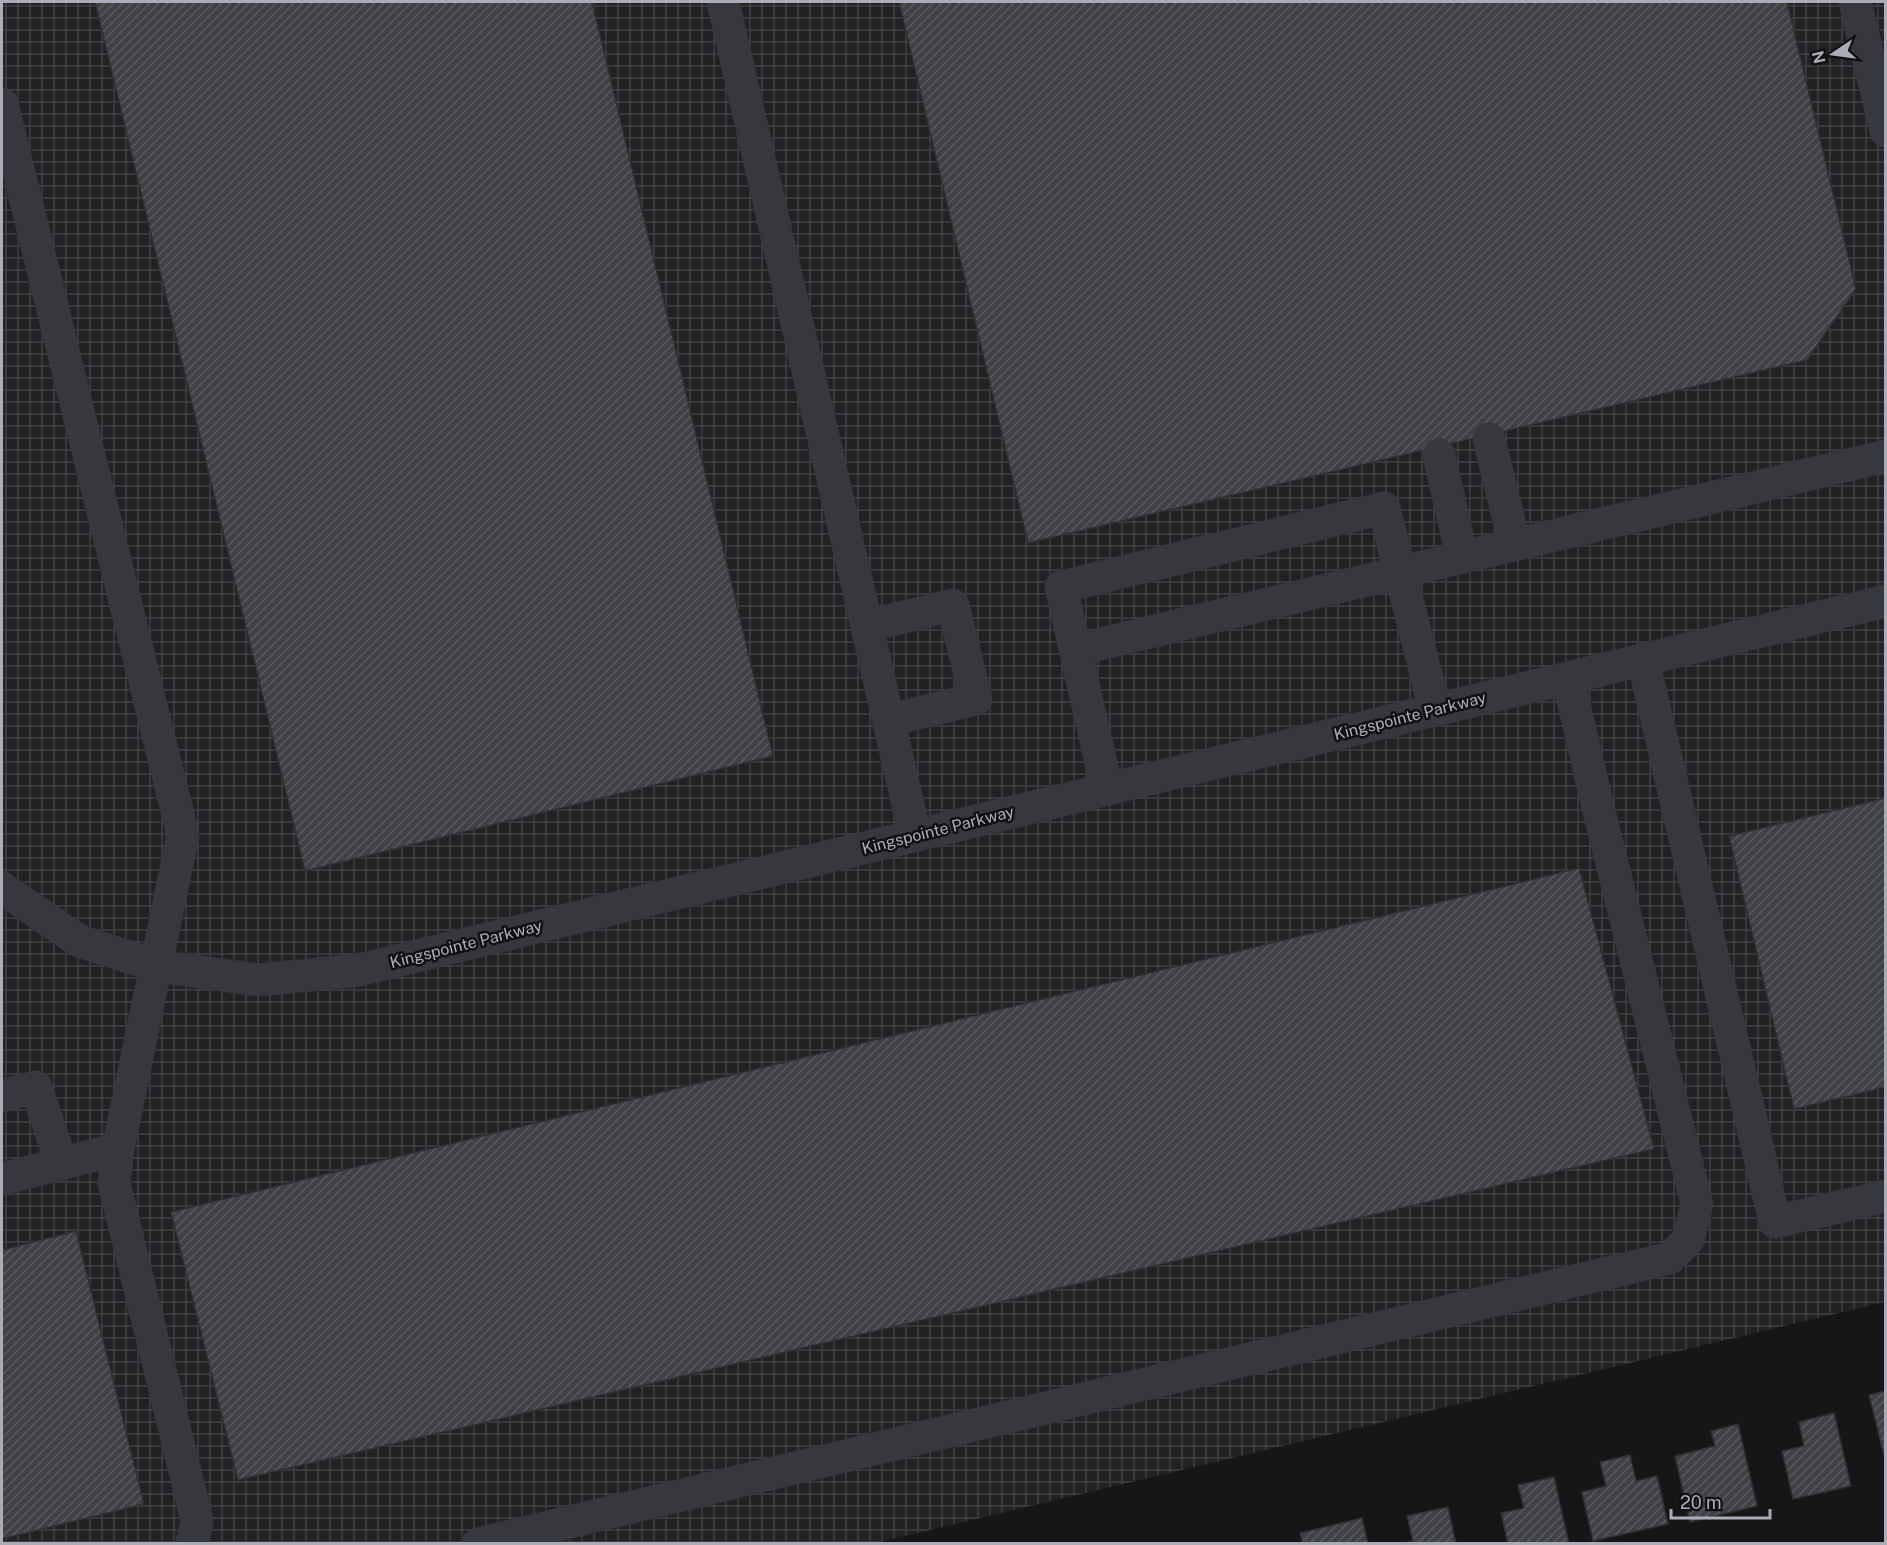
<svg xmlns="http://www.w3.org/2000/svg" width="1887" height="1545" viewBox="0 0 1887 1545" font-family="'Public Sans',sans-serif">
<defs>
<pattern id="industrial-grid" width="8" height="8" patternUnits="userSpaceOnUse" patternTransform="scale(1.5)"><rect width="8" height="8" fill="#222225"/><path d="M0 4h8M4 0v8" fill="none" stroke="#3f3f43"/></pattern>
<pattern id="building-hatch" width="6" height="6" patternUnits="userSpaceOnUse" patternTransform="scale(1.5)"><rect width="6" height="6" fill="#404145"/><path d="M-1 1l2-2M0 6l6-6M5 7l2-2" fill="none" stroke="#595a5e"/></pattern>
</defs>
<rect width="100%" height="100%" fill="#161618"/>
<path fill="url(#industrial-grid)" d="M 2,2 L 1885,2 L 1885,1302 L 876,1543 L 2,1544 Z"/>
<path fill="url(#building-hatch)" stroke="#303034" stroke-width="1.5" d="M 95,2 L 592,2 L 773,756 L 305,871 Z
M 899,2 L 1787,2 L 1856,289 L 1807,360 L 1028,543 Z
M 1886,798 L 1886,1087 L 1794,1109 L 1729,836 Z
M 1579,868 L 1654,1149 L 238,1480 L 171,1212 Z
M 76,1231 L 144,1504 L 2,1539 L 2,1250 Z
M 1886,1391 L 1886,1463 L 1869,1395 Z
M 1834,1413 L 1851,1486 L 1793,1499 L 1782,1451 L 1804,1446 L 1799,1422 Z
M 1738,1424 L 1757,1506 L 1690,1522 L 1675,1456 L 1715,1446 L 1711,1431 Z
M 1630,1455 L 1636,1481 L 1657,1476 L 1668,1524 L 1593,1541 L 1582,1492 L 1606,1486 L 1600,1462 Z
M 1554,1477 L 1569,1544 L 1508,1544 L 1501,1513 L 1524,1508 L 1518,1485 Z
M 1448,1507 L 1456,1544 L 1400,1544 L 1413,1541 L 1407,1516 Z
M 1362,1518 L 1368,1544 L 1303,1544 L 1300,1533 Z"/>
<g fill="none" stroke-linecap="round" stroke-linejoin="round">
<path stroke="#37383d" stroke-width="33" d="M 723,2 L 915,835
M 1855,2 L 1886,131
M 2,104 L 183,835 L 118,1149 L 114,1183 L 197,1520 L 192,1544
M 1489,439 L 1515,545
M 1439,455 L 1462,557
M 867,626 L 953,605 L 976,699 L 889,720
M 1075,650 L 1886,456
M 1643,660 L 1775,1222 L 1886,1196
M 1107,789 L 1061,587 L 1384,508 L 1435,710
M 2,888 L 79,941 L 157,966 L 259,980 L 359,970 L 1886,601
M 2,1096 L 36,1087 L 61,1162
M 2,1179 L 118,1149
M 478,1544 L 1670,1258 L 1688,1240 L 1697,1204 L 1597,803 L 1568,678"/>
</g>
<g text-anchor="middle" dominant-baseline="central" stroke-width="5" stroke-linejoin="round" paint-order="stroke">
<g font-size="16" fill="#a8adb8" stroke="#111113">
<text transform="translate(1410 716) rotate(-14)">Kingspointe Parkway</text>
<text transform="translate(938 830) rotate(-14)">Kingspointe Parkway</text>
<text transform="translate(466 944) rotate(-14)">Kingspointe Parkway</text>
</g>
</g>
<rect width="1887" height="1545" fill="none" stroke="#a8adb8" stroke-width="6"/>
<g transform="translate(1833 54) rotate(257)" stroke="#111113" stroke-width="4.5" paint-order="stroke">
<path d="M0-4.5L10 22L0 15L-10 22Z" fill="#a8adb8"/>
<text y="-9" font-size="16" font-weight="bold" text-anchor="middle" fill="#a8adb8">N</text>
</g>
<path d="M1671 1509v9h99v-9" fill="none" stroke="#a8adb8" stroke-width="3"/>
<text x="1680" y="1509" font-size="18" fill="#a8adb8" stroke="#111113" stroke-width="4.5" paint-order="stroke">20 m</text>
</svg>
